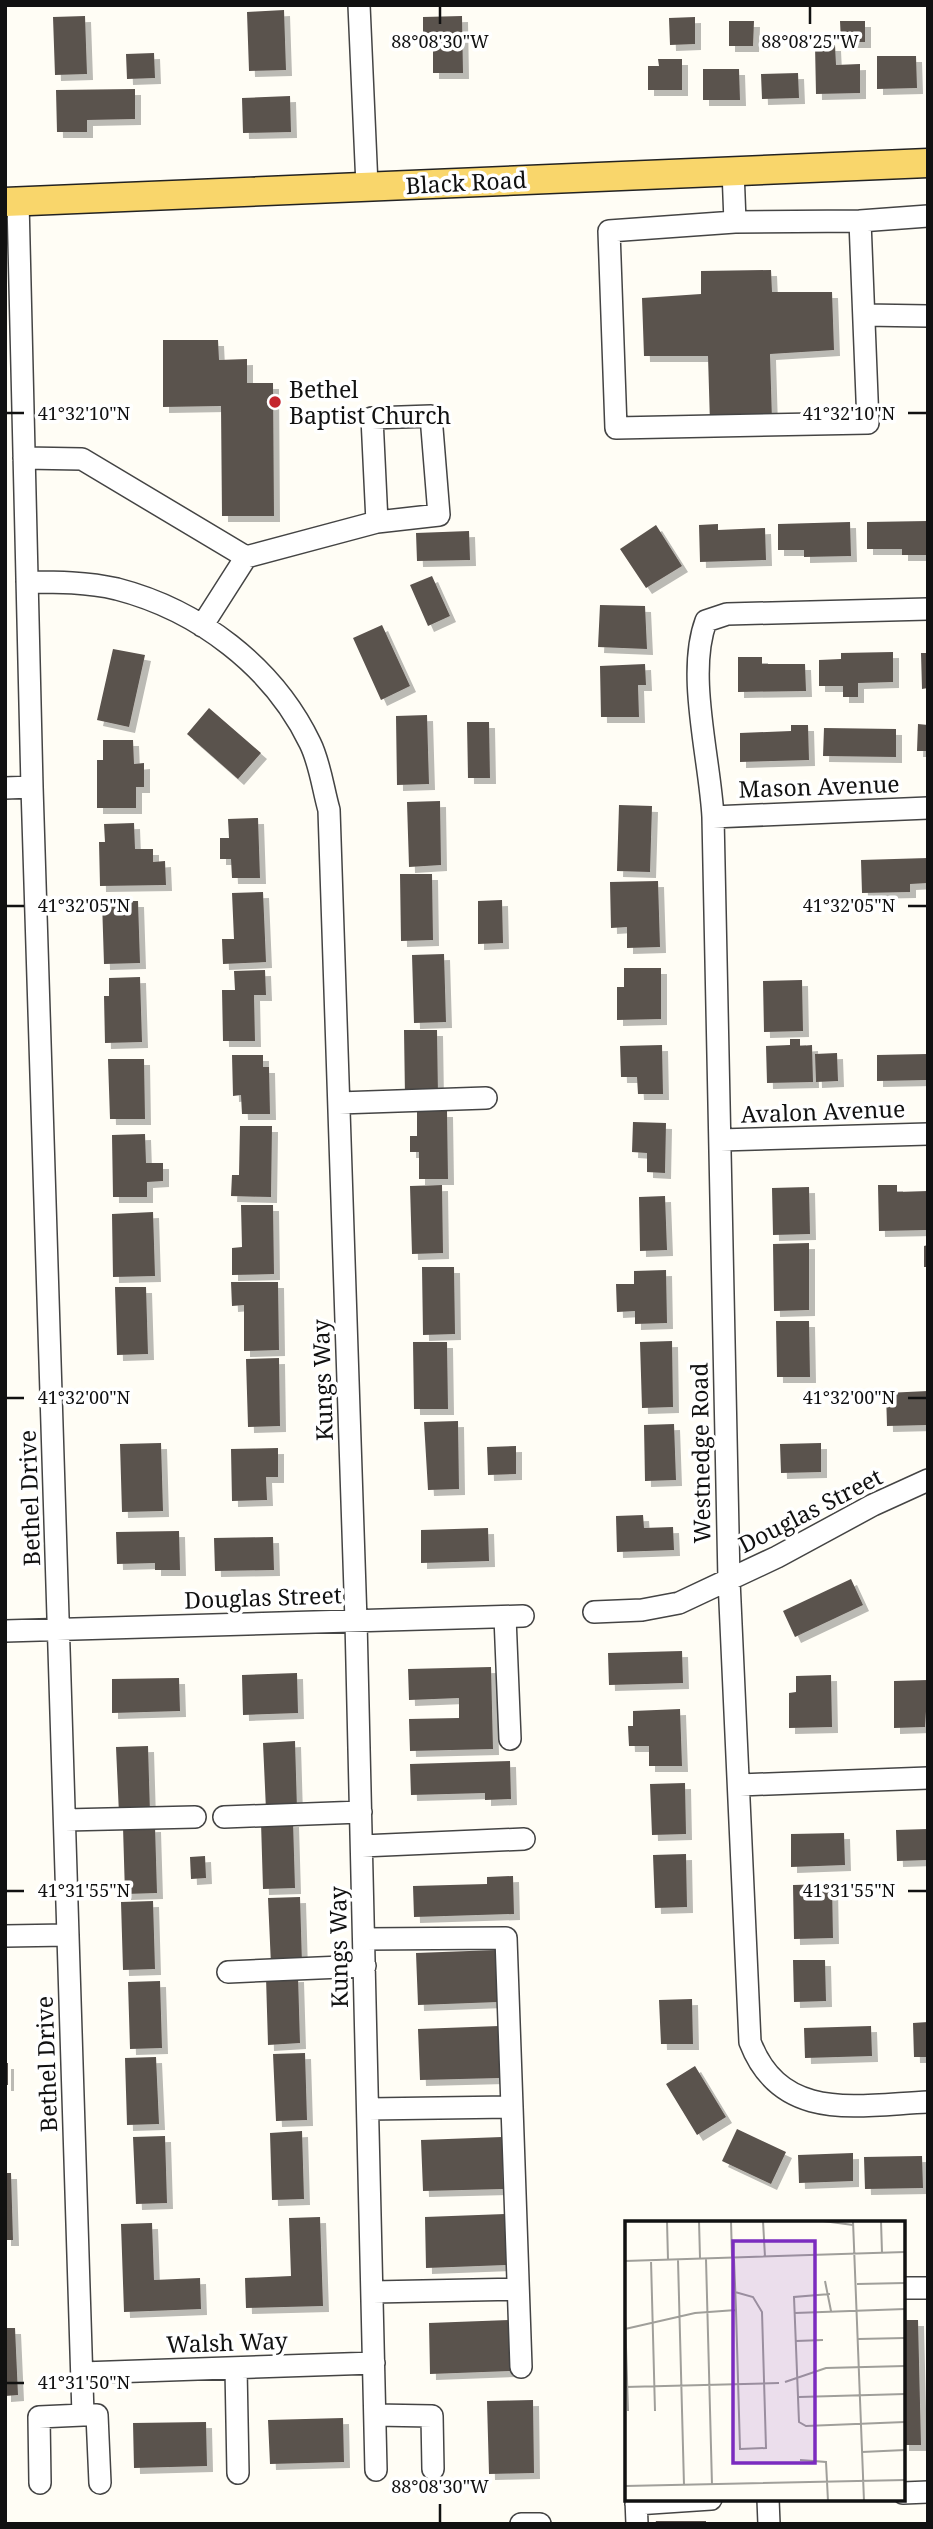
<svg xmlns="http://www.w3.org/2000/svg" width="933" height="2529" viewBox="0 0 933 2529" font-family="'Noto Serif',serif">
<defs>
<filter id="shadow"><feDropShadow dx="6" dy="6" stdDeviation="0" flood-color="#0004"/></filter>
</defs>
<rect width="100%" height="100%" fill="#fffdf5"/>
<path fill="#5a524d" filter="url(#shadow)" d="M 284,10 L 286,70 L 249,71 L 247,12 Z
M 85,16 L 87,74 L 55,75 L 53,17 Z
M 462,16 L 463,73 L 433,73 L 433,38 L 423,39 L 423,17 Z
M 695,17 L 695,44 L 670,45 L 669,18 Z
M 729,21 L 754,21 L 753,46 L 729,46 Z
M 840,21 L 865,21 L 865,42 L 841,42 Z
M 815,45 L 835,45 L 836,65 L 860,64 L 860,93 L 816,94 Z
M 154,53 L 155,78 L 127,79 L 126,54 Z
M 877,56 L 916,56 L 917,88 L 877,89 Z
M 658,59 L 682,59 L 682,90 L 648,90 L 648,66 L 659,66 Z
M 703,69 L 739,69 L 740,100 L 703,100 Z
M 798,73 L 799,98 L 762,99 L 761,74 Z
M 135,89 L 135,119 L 87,120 L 87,132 L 57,132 L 56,90 Z
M 290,96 L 291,132 L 243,133 L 242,98 Z
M 771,270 L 772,292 L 832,292 L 834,350 L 770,354 L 772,421 L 710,423 L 708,356 L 644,356 L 642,298 L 701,294 L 701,271 Z
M 163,340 L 218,340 L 219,360 L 247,359 L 247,383 L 273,383 L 274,516 L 222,516 L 221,406 L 163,407 Z
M 928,521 L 928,555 L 902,555 L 902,549 L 867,549 L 867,522 Z
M 850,522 L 851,556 L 804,557 L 804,550 L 778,550 L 778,524 Z
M 718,524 L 718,530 L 765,528 L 766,560 L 700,562 L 699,525 Z
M 656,525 L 682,566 L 646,588 L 620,549 Z
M 469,531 L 470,560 L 417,561 L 416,533 Z
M 432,576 L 450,616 L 428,626 L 410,585 Z
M 600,605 L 645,606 L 647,649 L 598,647 Z
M 382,625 L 410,686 L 381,700 L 353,638 Z
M 113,649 L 145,655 L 129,727 L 97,720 Z
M 893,652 L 893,682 L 858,683 L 858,697 L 843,697 L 843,686 L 819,686 L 819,660 L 841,659 L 841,653 Z
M 921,653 L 928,653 L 928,688 L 922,689 Z
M 738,657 L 762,657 L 762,664 L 805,664 L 806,691 L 738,692 Z
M 645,664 L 646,685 L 638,685 L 639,717 L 601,717 L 600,666 Z
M 209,708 L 261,753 L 238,779 L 187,734 Z
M 427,715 L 429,784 L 397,785 L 396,716 Z
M 467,722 L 489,722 L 490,778 L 468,778 Z
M 918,724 L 928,725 L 928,751 L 917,751 Z
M 791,725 L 808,725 L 809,760 L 740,762 L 740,733 L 791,731 Z
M 824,728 L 896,729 L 896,757 L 823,756 Z
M 103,740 L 133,740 L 134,764 L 144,763 L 144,787 L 136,787 L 136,808 L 97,808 L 97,760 L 103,760 Z
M 440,801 L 441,865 L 409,867 L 407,802 Z
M 619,805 L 652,806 L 650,872 L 617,871 Z
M 258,818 L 260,878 L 232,878 L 231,859 L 220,859 L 220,838 L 229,838 L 228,819 Z
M 134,823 L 135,849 L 153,849 L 153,862 L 165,861 L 166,885 L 100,886 L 99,842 L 105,842 L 104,824 Z
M 928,858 L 928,883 L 910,884 L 910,892 L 862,893 L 861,860 Z
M 400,874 L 432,874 L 433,940 L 401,941 Z
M 658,881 L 660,947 L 627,948 L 627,927 L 611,928 L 610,882 Z
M 263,892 L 266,962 L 223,964 L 222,939 L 234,939 L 232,893 Z
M 502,900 L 503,943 L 478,944 L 478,901 Z
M 102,901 L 138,901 L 140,963 L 104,964 Z
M 444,954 L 446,1022 L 414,1023 L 412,955 Z
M 624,968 L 661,968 L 661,1019 L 617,1020 L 617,987 L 624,987 Z
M 265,970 L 266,995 L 254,995 L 255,1041 L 223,1041 L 222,990 L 235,990 L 234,971 Z
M 140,977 L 142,1042 L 105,1043 L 104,996 L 109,996 L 109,978 Z
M 802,980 L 803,1031 L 764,1032 L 763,981 Z
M 404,1030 L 437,1030 L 438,1096 L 405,1097 Z
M 790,1039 L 800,1039 L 800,1046 L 812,1045 L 813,1082 L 767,1083 L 766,1046 L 790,1045 Z
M 662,1045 L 663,1094 L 638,1094 L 637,1077 L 621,1077 L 620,1046 Z
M 837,1053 L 838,1081 L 816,1082 L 815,1054 Z
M 928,1054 L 928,1080 L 877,1081 L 877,1055 Z
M 232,1055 L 263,1055 L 263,1067 L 269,1067 L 270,1114 L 242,1114 L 241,1095 L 233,1096 Z
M 108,1059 L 144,1059 L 145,1119 L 110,1119 Z
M 417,1111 L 447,1111 L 448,1179 L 419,1179 L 419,1152 L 410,1152 L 410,1136 L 417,1136 Z
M 633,1122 L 666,1123 L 665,1173 L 647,1172 L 647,1153 L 632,1152 Z
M 240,1126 L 272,1126 L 271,1197 L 231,1196 L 232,1175 L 239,1175 Z
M 145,1134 L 146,1163 L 163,1163 L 163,1181 L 147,1182 L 147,1197 L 113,1197 L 112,1135 Z
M 442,1185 L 443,1253 L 412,1254 L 410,1186 Z
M 878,1185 L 897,1185 L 897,1192 L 928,1191 L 928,1230 L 879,1231 Z
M 809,1187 L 810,1234 L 773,1235 L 772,1188 Z
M 665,1196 L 667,1250 L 640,1251 L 639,1197 Z
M 241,1205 L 273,1205 L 274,1274 L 232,1275 L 232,1248 L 242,1247 Z
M 153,1212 L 155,1276 L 113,1277 L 112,1214 Z
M 809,1243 L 809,1310 L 774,1311 L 773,1244 Z
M 928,1245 L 928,1267 L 924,1267 L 924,1246 Z
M 422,1267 L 454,1267 L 455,1334 L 423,1335 Z
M 666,1270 L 667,1323 L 635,1324 L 635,1311 L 617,1312 L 616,1284 L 634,1284 L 634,1271 Z
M 231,1282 L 278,1282 L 279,1350 L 244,1351 L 244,1305 L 232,1306 Z
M 115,1287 L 146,1287 L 148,1354 L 117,1355 Z
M 776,1321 L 809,1321 L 810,1377 L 777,1377 Z
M 672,1341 L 673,1407 L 642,1408 L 640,1342 Z
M 413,1342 L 447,1342 L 448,1409 L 414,1409 Z
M 279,1358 L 280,1426 L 248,1427 L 246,1359 Z
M 928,1391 L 928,1425 L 887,1426 L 886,1393 Z
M 458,1421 L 459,1489 L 428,1490 L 424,1422 Z
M 674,1424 L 676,1480 L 645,1481 L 644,1425 Z
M 161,1443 L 163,1511 L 122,1512 L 120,1444 Z
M 821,1443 L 821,1472 L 781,1473 L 780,1444 Z
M 516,1446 L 516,1474 L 488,1475 L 487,1447 Z
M 278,1448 L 278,1477 L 266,1477 L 267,1500 L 232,1501 L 231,1449 Z
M 643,1515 L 644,1528 L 673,1527 L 674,1550 L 617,1552 L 616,1516 Z
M 488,1528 L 489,1561 L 421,1563 L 421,1530 Z
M 179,1531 L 180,1570 L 155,1570 L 155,1563 L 117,1564 L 116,1532 Z
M 273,1537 L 274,1570 L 215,1571 L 214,1538 Z
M 851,1579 L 863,1605 L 795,1637 L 783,1611 Z
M 682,1651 L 683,1683 L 609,1685 L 608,1653 Z
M 491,1667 L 493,1749 L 410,1751 L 409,1719 L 459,1718 L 459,1698 L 409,1700 L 408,1669 Z
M 297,1673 L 298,1713 L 243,1715 L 242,1675 Z
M 831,1675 L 832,1727 L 789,1728 L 789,1693 L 796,1692 L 796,1676 Z
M 179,1678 L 180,1711 L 112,1713 L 112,1679 Z
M 928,1680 L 925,1727 L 894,1728 L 894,1681 Z
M 680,1709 L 682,1766 L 649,1766 L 649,1746 L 629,1746 L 628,1726 L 633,1726 L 633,1711 Z
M 295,1741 L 297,1809 L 266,1810 L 263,1743 Z
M 148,1746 L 150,1813 L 119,1814 L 116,1747 Z
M 510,1761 L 511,1799 L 485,1800 L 485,1793 L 411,1795 L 410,1764 Z
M 685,1783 L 686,1834 L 652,1835 L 650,1784 Z
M 293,1821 L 295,1888 L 263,1889 L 261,1822 Z
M 155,1826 L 157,1893 L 125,1894 L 123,1827 Z
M 928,1829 L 928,1860 L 897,1861 L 896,1830 Z
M 844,1833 L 845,1865 L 791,1867 L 791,1834 Z
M 686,1854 L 687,1907 L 655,1908 L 653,1855 Z
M 205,1856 L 206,1878 L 191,1879 L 190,1857 Z
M 513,1876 L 514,1914 L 414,1917 L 413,1886 L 487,1884 L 487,1877 Z
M 832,1884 L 833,1938 L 794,1939 L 793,1885 Z
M 300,1897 L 302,1964 L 271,1965 L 268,1898 Z
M 153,1901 L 155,1969 L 123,1970 L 121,1902 Z
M 496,1950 L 498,2002 L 418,2005 L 416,1953 Z
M 793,1960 L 825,1960 L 826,2001 L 794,2002 Z
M 298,1976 L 300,2043 L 268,2045 L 266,1977 Z
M 160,1981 L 162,2048 L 130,2049 L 128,1982 Z
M 692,1999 L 693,2044 L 661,2044 L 659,2000 Z
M 928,2022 L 928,2057 L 914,2057 L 913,2023 Z
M 499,2026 L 500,2078 L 420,2080 L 418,2029 Z
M 871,2026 L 872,2056 L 805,2058 L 804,2028 Z
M 305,2053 L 307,2120 L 276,2121 L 273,2054 Z
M 156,2057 L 159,2124 L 127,2125 L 125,2058 Z
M 5,2063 L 8,2063 L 8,2085 L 5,2085 Z
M 695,2066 L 726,2117 L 697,2135 L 666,2084 Z
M 737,2129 L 786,2152 L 771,2184 L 722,2161 Z
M 302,2131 L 304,2199 L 272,2200 L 270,2133 Z
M 165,2136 L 167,2203 L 136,2204 L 133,2137 Z
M 502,2137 L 503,2189 L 423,2191 L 421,2140 Z
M 853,2153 L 853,2181 L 799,2183 L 798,2155 Z
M 922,2156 L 923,2188 L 865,2189 L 864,2157 Z
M 5,2173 L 11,2173 L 13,2240 L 5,2240 Z
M 505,2214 L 506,2265 L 426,2268 L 425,2217 Z
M 320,2217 L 323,2306 L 246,2308 L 245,2278 L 291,2276 L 289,2218 Z
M 152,2223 L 154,2280 L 200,2278 L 201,2309 L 124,2312 L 121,2224 Z
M 509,2320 L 511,2371 L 430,2374 L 429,2323 Z
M 903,2320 L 918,2320 L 921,2445 L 903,2445 Z
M 5,2328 L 15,2328 L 18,2395 L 5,2396 Z
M 533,2400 L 534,2473 L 489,2474 L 487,2401 Z
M 343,2418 L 344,2462 L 270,2464 L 268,2420 Z
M 206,2422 L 207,2466 L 134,2468 L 133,2423 Z
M 656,2521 L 706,2521 L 706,2524 L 655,2524 Z"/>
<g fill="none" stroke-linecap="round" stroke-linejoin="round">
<defs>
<path id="minor" d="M 359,5 L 367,186
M 733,170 L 735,222 L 609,231 L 616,428 L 868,423 L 860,221 L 928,216
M 18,201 L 32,787 L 83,2415 L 39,2417 L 40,2483
M 735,222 L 860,221
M 864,315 L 928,316
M 24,458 L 82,459 L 246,557
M 27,582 C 57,582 87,582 117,589 C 198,610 273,666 310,743 C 320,763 323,789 329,810 L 356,1621 L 376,2470
M 928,609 L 727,614 L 706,621 C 686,674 710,759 713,817 L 729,1580 L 750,2042 C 781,2123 857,2105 928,2102
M 202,626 L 246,557 L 377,522 L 372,418 L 431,416 L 439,515 L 377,522
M 5,788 L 32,787
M 713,817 L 928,808
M 339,1103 L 486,1098
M 720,1140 L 928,1134
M 594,1612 L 642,1610 L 679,1603 L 777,1557 L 873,1505 L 928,1480
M 505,1617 L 510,1739
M 5,1631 L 523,1616
M 740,1785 L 928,1778
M 224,1817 L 361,1812
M 65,1820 L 195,1817
M 362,1846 L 524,1839
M 5,1936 L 68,1935
M 364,1939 L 506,1938 L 512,2107
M 228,1972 L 365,1966
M 368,2109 L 512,2107 L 521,2367
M 903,2288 L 928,2288
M 373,2292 L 518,2289
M 236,2368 L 238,2473
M 82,2373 L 374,2363
M 83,2415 L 97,2415 L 100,2483
M 375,2415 L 432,2416 L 433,2469
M 903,2493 L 928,2492
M 636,2499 L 637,2524
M 768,2499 L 769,2524
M 636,2504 L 711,2499
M 521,2524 L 540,2524"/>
<path id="major" d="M 5,202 L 928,163"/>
</defs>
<use href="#minor" stroke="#444" stroke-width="24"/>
<use href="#major" stroke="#222" stroke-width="31"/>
<use href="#minor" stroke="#fff" stroke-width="21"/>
<use href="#major" stroke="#f9d66b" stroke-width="28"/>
</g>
<path fill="none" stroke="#111" stroke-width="2.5" d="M 440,7 L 440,24M 810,7 L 810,24M 7,413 L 24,413M 908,413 L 926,413M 7,906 L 24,906M 908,906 L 926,906M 7,1398 L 24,1398M 908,1398 L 926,1398M 7,1891 L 24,1891M 908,1891 L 926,1891M 7,2383 L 24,2383M 440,2504 L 440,2522"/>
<circle fill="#c4262e" stroke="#fff" stroke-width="2.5" cx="275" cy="402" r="7"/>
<g text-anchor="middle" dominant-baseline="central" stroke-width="7" stroke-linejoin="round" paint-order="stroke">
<g font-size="23" fill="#111" stroke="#fff">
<text transform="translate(466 182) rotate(-3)">Black Road</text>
<text transform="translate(819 786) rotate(-2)">Mason Avenue</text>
<text transform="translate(823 1111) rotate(-2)">Avalon Avenue</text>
<text transform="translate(322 1380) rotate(-92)">Kungs Way</text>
<text transform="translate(700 1453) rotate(-91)">Westnedge Road</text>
<text transform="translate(29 1498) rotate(-92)">Bethel Drive</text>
<text transform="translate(810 1510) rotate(-27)">Douglas Street</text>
<text transform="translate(263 1597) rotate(-2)">Douglas Street</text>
<text transform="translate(338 1947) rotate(-91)">Kungs Way</text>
<text transform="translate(46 2064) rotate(-92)">Bethel Drive</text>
<text transform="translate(227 2342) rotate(-2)">Walsh Way</text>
</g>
<g font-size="23" fill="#111" stroke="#fff" text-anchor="start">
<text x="289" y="389">Bethel<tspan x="289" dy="26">Baptist Church</tspan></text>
</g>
</g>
<g transform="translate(625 2221)">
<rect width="280" height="280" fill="#fffdf5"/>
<path fill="none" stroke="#a09f9a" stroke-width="2" d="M 42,0 L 43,39M 74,0 L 75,37M 106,0 L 107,36M 138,0 L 140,36M 198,0 L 228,4M 228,0 L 239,280M 256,0 L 257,32M 81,38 L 87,264M 109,38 L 111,89 L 115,228 L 141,227 L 137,91 L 128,76 L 110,71M 26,39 L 30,190M 53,39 L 59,264M 0,40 L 280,31M 200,60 L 206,90M 232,63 L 280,62M 205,73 L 169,76 L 174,201 L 181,205 L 280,201M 170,92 L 280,88M 0,94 L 3,190M 0,108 L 70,92 L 111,89M 233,118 L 280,117M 171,120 L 198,119M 160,161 L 201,147 L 280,145M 0,166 L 154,162M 174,176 L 280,173M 237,231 L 280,229M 175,239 L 201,241 L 203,280M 0,265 L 280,259"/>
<path fill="#7b2cbf" fill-opacity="0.15" stroke="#7b2cbf" stroke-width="3.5" d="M 108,20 L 190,20 L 190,242 L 108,242 Z"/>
<rect width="280" height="280" fill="none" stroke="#111" stroke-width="3.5"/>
</g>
<g font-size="18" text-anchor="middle" fill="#111" stroke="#fff" stroke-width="7" stroke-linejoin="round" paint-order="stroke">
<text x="440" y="48">88°08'30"W</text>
<text x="810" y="48">88°08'25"W</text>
<text x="84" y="420">41°32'10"N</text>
<text x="849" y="420">41°32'10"N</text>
<text x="84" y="912">41°32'05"N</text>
<text x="849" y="912">41°32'05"N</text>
<text x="84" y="1404">41°32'00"N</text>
<text x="849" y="1404">41°32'00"N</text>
<text x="84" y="1897">41°31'55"N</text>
<text x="849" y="1897">41°31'55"N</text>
<text x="84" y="2389">41°31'50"N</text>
<text x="440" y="2493">88°08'30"W</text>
</g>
<rect width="933" height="2529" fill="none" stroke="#111111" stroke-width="14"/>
</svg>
